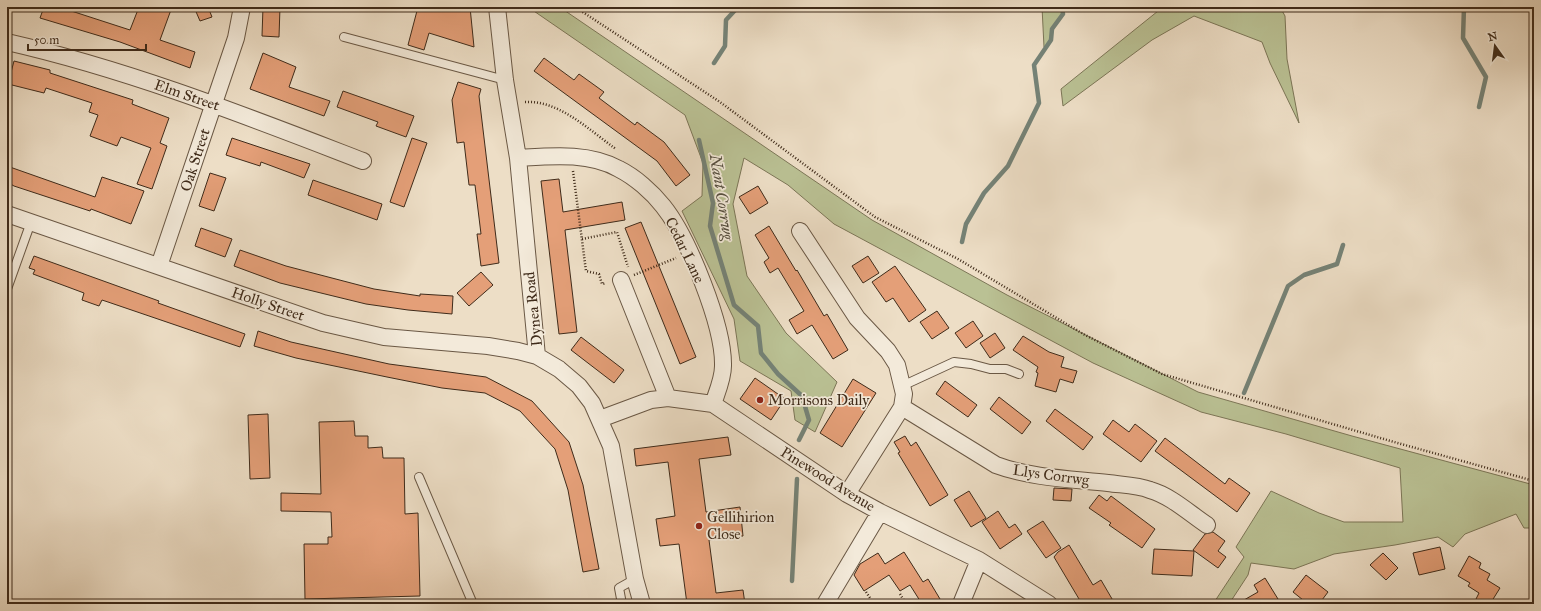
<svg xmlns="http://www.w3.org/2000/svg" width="1541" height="611" viewBox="0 0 1541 611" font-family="'IM FELL Great Primer',serif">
<rect width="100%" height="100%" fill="#eddec6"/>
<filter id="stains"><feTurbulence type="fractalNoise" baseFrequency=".005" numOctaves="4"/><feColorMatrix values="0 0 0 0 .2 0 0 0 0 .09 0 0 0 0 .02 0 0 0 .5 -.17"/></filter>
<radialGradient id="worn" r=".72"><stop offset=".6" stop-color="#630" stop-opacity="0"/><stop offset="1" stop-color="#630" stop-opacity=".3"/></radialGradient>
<path fill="#bac194" stroke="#7c7657" d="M 528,7 L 561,8 L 872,220 L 1007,295 L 1198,392 L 1352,436 L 1534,485 L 1534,528 L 1524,528 L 1516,514 L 1465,534 L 1453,547 L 1438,537 L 1395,545 L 1334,554 L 1294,569 L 1251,563 L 1248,575 L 1229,604 L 1213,604 L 1244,557 L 1236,547 L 1271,491 L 1319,513 L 1344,522 L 1403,522 L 1400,468 L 1286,434 L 1201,412 L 1093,363 L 834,224 L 788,185 L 744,158 L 733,204 L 747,276 L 786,333 L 837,382 L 815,432 L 795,420 L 791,391 L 740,361 L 734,319 L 682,211 L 702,196 L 703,163 L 685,115 Z
M 1042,7 L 1062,7 L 1063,14 L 1052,29 L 1051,40 L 1044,47 Z
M 1163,7 L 1280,7 L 1285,16 L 1287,59 L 1299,123 L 1270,63 L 1262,42 L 1194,16 L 1152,40 L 1063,106 L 1061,89 Z"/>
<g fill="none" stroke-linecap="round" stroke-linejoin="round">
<path stroke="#758276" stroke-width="4.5" d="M 1464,7 L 1463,38 L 1486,77 L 1479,107
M 714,63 L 725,46 L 726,20 L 738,7
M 699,140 L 713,203 L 710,226 L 734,305 L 758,326 L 761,353 L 778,374 L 802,396 L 809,420 L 799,440
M 962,242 L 966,224 L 984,193 L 1008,166 L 1039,103 L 1034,65 L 1051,40 L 1052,29 L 1063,14 L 1062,7
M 1244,393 L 1288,286 L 1304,275 L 1337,264 L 1343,245
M 792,581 L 797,479"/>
</g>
<path fill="#e49f78" stroke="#3f2b1a" d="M 44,7 L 59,7 L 130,30 L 139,7 L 172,7 L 160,40 L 195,52 L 190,68 L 120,42 L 40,18 Z
M 194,7 L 208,7 L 212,17 L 200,21 Z
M 263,7 L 280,7 L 279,37 L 262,36 Z
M 418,7 L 470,7 L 474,47 L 429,33 L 424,50 L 408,45 Z
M 263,53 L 296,67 L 289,87 L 330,101 L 324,116 L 250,89 Z
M 544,58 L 574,80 L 579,74 L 604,92 L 599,98 L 635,125 L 637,122 L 664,142 L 690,175 L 676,186 L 657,161 L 534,71 Z
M 14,61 L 50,70 L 50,73 L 133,100 L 132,104 L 169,118 L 160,143 L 167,146 L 152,189 L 137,184 L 151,148 L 121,137 L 117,146 L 90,136 L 98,115 L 89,112 L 92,103 L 46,88 L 44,93 L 8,84 Z
M 458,82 L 481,89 L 479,96 L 499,263 L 481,266 L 477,234 L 481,234 L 475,185 L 469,185 L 464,142 L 457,143 L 452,100 Z
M 343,91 L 414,116 L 406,137 L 376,126 L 378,122 L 337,107 Z
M 232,138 L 310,164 L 304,178 L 261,162 L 260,166 L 226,155 Z
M 412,138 L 427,143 L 404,207 L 390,202 Z
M 7,166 L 95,197 L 102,177 L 144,191 L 131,224 L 91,209 L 90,211 L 14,186 L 7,182 Z
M 210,173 L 226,178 L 214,211 L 199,206 Z
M 559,179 L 563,212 L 622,202 L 625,220 L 565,230 L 577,332 L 559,334 L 541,181 Z
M 313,180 L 382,204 L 377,220 L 308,195 Z
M 758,186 L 768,203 L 750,214 L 739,197 Z
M 641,222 L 696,357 L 680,364 L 625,228 Z
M 769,226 L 796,271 L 797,270 L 824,316 L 827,314 L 848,350 L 833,359 L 812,325 L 797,334 L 789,320 L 804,311 L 778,268 L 770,273 L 764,262 L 769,258 L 755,235 Z
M 201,228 L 232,239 L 225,257 L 195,246 Z
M 240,250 L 286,266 L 374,289 L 420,296 L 420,294 L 453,296 L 452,314 L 408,310 L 366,304 L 280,283 L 234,266 Z
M 34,256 L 159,301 L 158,303 L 245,334 L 240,347 L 108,302 L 102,300 L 99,306 L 82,300 L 84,293 L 33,274 L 35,270 L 29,268 Z
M 868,256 L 879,273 L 863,283 L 852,266 Z
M 895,266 L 926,310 L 909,322 L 893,298 L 886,302 L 872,282 Z
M 481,272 L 493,285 L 469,306 L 457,293 Z
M 937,311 L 949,328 L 932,339 L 920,322 Z
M 973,321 L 983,336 L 966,348 L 955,333 Z
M 258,331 L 291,342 L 389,364 L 486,377 L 532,401 L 569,442 L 583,485 L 599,569 L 583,572 L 568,490 L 555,449 L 520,411 L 485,393 L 442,388 L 387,377 L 296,358 L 254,346 Z
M 995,333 L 1005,348 L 990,358 L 980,343 Z
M 1023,336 L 1049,352 L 1064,357 L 1061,367 L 1077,371 L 1073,383 L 1060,379 L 1056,392 L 1035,386 L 1038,373 L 1036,372 L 1038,367 L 1013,350 Z
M 581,337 L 624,370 L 614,383 L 571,350 Z
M 755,378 L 785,399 L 771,420 L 740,399 Z
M 853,379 L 876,393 L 842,447 L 820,433 Z
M 945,381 L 977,405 L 968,417 L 936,394 Z
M 999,397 L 1031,422 L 1022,434 L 990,409 Z
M 1055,409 L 1093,437 L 1083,450 L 1046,421 Z
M 268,414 L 270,478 L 250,479 L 248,415 Z
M 1113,420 L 1129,432 L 1135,424 L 1157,441 L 1141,462 L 1103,434 Z
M 354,421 L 355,436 L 368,436 L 368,448 L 382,447 L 383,458 L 404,458 L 405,514 L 418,513 L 420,596 L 305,599 L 304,544 L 328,544 L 328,537 L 332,537 L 331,512 L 281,511 L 281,493 L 321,494 L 319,422 Z
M 905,436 L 911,446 L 916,442 L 948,495 L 930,506 L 898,453 L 900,452 L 894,442 Z
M 728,437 L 731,455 L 699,459 L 706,512 L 740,507 L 743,536 L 709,540 L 716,593 L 743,590 L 745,604 L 687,604 L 679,544 L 660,546 L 656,519 L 675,516 L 668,462 L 636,466 L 634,449 Z
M 1165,438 L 1225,484 L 1229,478 L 1250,493 L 1237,512 L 1155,451 Z
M 1054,488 L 1072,489 L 1071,501 L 1053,500 Z
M 969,491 L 986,518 L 971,527 L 954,500 Z
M 1099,495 L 1107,501 L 1111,496 L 1155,529 L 1142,548 L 1109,525 L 1111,523 L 1089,508 Z
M 998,511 L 1009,528 L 1015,524 L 1022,534 L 1000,549 L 982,522 Z
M 1043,521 L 1061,548 L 1046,558 L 1027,531 Z
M 1213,532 L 1225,541 L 1218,551 L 1226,557 L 1218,568 L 1193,550 L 1205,534 Z
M 1069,545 L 1093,585 L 1101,580 L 1115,604 L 1082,604 L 1054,557 L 1058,552 Z
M 1440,547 L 1445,569 L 1419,575 L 1413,553 Z
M 1154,549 L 1194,551 L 1192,576 L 1152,574 Z
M 904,552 L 923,582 L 928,579 L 943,604 L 922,604 L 910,585 L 900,591 L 889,575 L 864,591 L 854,575 L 860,564 L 878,553 L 885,564 Z
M 1383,553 L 1398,568 L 1386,580 L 1370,565 Z
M 1469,556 L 1481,563 L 1479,568 L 1490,574 L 1487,580 L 1500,588 L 1490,604 L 1484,604 L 1476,599 L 1479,593 L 1468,586 L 1470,583 L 1458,576 Z
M 1306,575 L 1328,592 L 1319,604 L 1308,604 L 1293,592 Z
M 1265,578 L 1278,599 L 1269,604 L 1237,604 L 1258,592 L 1254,585 Z"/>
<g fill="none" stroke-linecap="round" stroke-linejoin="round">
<defs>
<path id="service" d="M 344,37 L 505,80
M 7,289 L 31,222
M 902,386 L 954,362 L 971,364 L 990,369 L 1006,369 L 1019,374
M 419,477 L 473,604
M 622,604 L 619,588 L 635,579"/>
<path id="minor" d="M 497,7 L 505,80 L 518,158 L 537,356
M 7,42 C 130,70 246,116 363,161
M 518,158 C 551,156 589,152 619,169 C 635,177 652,192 663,206 C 688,237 724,326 723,366 C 723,379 717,392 713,404
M 7,214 L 323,323 L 384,337 L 488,346 L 518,351 L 537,356 L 559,369 L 579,386 L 592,403 L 611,446 L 635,579 L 642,604
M 800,231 L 857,318 L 888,351 L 897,365 L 904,394 L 902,407 L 847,494
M 159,266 L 236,38 L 242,7
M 621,280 L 668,398
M 902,407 L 996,465 C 1031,478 1071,479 1108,483 C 1122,485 1137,485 1150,490 C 1171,496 1189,513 1207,525
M 600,419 L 651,400 L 668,398 L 713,404 L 847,494 L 880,512 L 979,560 L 1049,604
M 825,604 L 880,512
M 961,604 L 979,560"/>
</defs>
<use href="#service" stroke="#6a5845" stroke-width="10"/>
<use href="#minor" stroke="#6a5845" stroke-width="18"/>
<path stroke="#3f2b1a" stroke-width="2.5" stroke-dasharray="1 2" stroke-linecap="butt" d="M 575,7 L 720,102 L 875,217 L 958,259 L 1085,335 L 1162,374 L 1394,442 L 1534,481
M 525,102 C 559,100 589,130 616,149
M 573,171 L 586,271 L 599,274 L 602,284 L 606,283
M 582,239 L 617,232 L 628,267
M 634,275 L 676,258
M 866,592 L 874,604
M 900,594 L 906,604"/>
<use href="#service" stroke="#f3eada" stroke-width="8"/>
<use href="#minor" stroke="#f3eada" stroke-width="16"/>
</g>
<g fill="#8f2418" stroke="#f3eada" stroke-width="1.5">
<circle cx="760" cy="400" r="4"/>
<circle cx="699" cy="526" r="4"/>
</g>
<g text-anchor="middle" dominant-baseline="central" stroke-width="3.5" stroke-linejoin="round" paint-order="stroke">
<g font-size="15" fill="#3f2b1a" stroke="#f3eada">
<text transform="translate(187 95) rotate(19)">Elm Street</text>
<text transform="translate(195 160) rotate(-72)">Oak Street</text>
<text transform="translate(685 250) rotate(64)">Cedar Lane</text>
<text transform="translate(268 304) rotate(19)">Holly Street</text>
<text transform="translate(533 309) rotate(-96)">Dynea Road</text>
<text transform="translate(1051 475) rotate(8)">Llys Corrwg</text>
<text transform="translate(828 479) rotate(32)">Pinewood Avenue</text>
</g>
<g font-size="15" fill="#3f2b1a" stroke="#f3eada" text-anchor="start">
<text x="768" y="400">Morrisons Daily</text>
<text x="707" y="517">Gellihirion<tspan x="707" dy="17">Close</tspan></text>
</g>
<g font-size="16" font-style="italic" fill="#564f40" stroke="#f3eada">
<text transform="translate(722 197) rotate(81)">Nant Corrwg</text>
</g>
</g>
<rect width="1541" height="611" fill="none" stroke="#eddec6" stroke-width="24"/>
<rect x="8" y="8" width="1525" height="595" fill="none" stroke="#3f2b1a" stroke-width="2"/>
<rect x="12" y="12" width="1517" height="587" fill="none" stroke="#3f2b1a"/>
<g transform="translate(1495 46) rotate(346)" stroke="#f3eada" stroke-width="3" paint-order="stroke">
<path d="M0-3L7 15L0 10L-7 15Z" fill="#3f2b1a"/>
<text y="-6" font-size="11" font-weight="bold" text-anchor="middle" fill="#3f2b1a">N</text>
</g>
<path d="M28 44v6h118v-6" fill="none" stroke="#3f2b1a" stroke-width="2"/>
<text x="34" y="44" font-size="12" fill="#3f2b1a" stroke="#f3eada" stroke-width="3" paint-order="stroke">50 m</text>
<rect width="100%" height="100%" filter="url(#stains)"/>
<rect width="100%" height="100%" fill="url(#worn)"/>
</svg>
